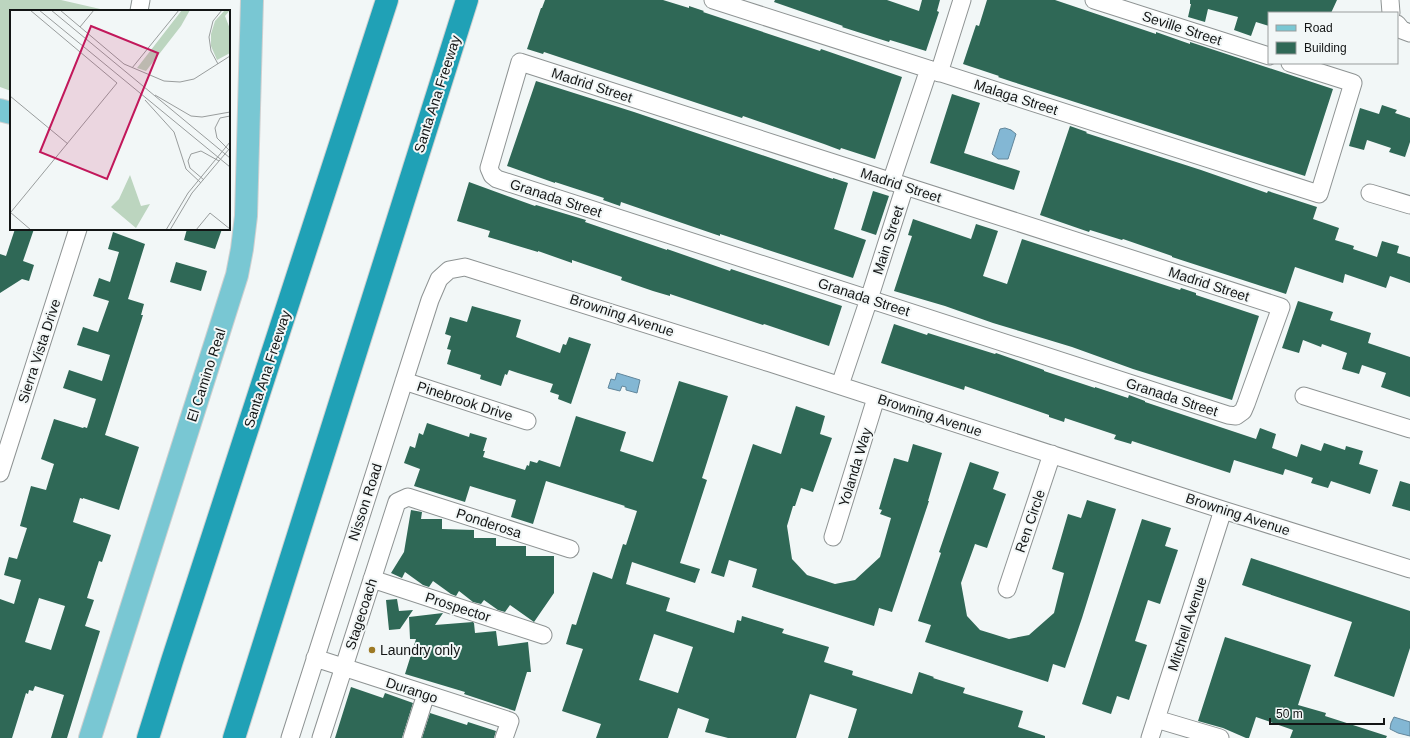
<svg xmlns="http://www.w3.org/2000/svg" width="1410" height="738" viewBox="0 0 1410 738" font-family="Arial,sans-serif">
<rect width="100%" height="100%" fill="#f2f7f7"/>
<path fill="#bcd5bf" d="M 0,0 L 61,0 L 109,11 L 11,11 L 11,91 L 0,87 Z"/>
<path fill="#83b7d4" stroke="#61869b" d="M 1005,128 L 1011,130 L 1016,134 L 1008,159 L 998,159 L 992,154 L 1000,129 Z
M 617,373 L 640,380 L 637,393 L 626,390 L 626,387 L 622,386 L 620,391 L 608,388 L 611,379 L 615,380 Z
M 1394,717 L 1410,722 L 1410,736 L 1398,733 L 1390,729 L 1391,723 Z"/>
<path fill="#2f6856" fill-rule="evenodd" d="M 545,0 L 663,0 L 689,8 L 689,6 L 704,11 L 703,12 L 820,51 L 821,49 L 902,77 L 875,159 L 841,148 L 840,150 L 824,144 L 743,116 L 742,118 L 544,52 L 543,54 L 527,49 L 541,8 L 542,8 Z
M 775,0 L 887,0 L 919,11 L 922,0 L 940,0 L 937,11 L 939,12 L 926,51 L 890,40 L 889,42 L 842,27 L 843,26 L 774,2 Z
M 987,0 L 1055,0 L 1156,34 L 1156,32 L 1190,44 L 1190,42 L 1333,89 L 1305,176 L 1013,82 L 998,77 L 999,76 L 963,64 L 976,25 L 979,26 Z
M 1190,0 L 1337,0 L 1331,13 L 1269,13 L 1269,26 L 1256,22 L 1251,36 L 1234,30 L 1238,17 L 1208,9 L 1205,22 L 1188,17 L 1191,4 L 1190,4 Z
M 536,81 L 634,112 L 833,179 L 833,178 L 848,183 L 834,229 L 866,240 L 853,278 L 720,234 L 720,236 L 621,202 L 620,206 L 603,200 L 604,198 L 555,182 L 555,183 L 507,166 Z
M 952,94 L 980,103 L 964,153 L 1020,171 L 1014,190 L 930,163 Z
M 1382,105 L 1397,110 L 1395,113 L 1410,118 L 1410,142 L 1405,157 L 1389,152 L 1391,148 L 1367,140 L 1364,150 L 1349,146 L 1360,108 L 1379,114 Z
M 1070,126 L 1087,132 L 1086,133 L 1201,170 L 1267,193 L 1268,191 L 1317,207 L 1313,219 L 1339,228 L 1335,240 L 1354,246 L 1353,249 L 1377,257 L 1382,241 L 1399,246 L 1397,253 L 1410,257 L 1410,283 L 1390,276 L 1386,288 L 1345,274 L 1343,283 L 1295,267 L 1286,294 L 1172,257 L 1172,256 L 1123,239 L 1122,240 L 1090,230 L 1089,232 L 1040,215 Z
M 469,182 L 535,206 L 536,205 L 586,220 L 585,222 L 667,250 L 667,249 L 730,271 L 731,269 L 842,306 L 829,346 L 764,324 L 763,325 L 670,294 L 670,296 L 653,291 L 621,280 L 622,277 L 572,260 L 572,263 L 538,251 L 538,252 L 488,237 L 490,231 L 457,221 Z
M 873,191 L 889,196 L 876,235 L 861,230 Z
M 913,219 L 971,239 L 976,224 L 998,231 L 983,276 L 1007,284 L 1022,239 L 1180,290 L 1181,288 L 1196,293 L 1196,295 L 1259,316 L 1232,400 L 1133,369 L 1072,347 L 993,323 L 945,306 L 894,291 L 912,236 L 908,235 Z
M 15,229 L 34,229 L 23,261 L 34,265 L 29,281 L 22,279 L 0,293 L 0,254 L 6,256 Z
M 187,229 L 222,229 L 215,249 L 184,240 Z
M 113,232 L 145,244 L 128,299 L 144,304 L 141,315 L 143,315 L 105,435 L 139,447 L 119,510 L 83,498 L 83,499 L 80,498 L 73,522 L 111,535 L 102,562 L 99,561 L 87,598 L 94,600 L 85,626 L 100,631 L 67,738 L 51,738 L 64,695 L 35,686 L 33,691 L 29,690 L 28,694 L 26,693 L 12,738 L 0,738 L 0,599 L 14,604 L 21,580 L 4,575 L 9,557 L 17,559 L 27,528 L 20,526 L 31,486 L 46,490 L 54,464 L 41,459 L 54,419 L 83,428 L 84,427 L 87,428 L 96,399 L 63,388 L 69,370 L 102,381 L 110,355 L 77,345 L 83,327 L 98,332 L 109,301 L 93,296 L 99,278 L 110,282 L 119,252 L 108,249 ZM 39,598 L 65,606 L 51,650 L 25,642 Z
M 176,262 L 207,271 L 201,291 L 170,282 Z
M 1298,301 L 1333,312 L 1330,320 L 1371,333 L 1368,343 L 1410,357 L 1410,397 L 1381,387 L 1386,373 L 1362,365 L 1359,374 L 1342,369 L 1347,353 L 1322,344 L 1321,347 L 1303,340 L 1299,353 L 1282,348 Z
M 472,306 L 521,320 L 516,337 L 560,353 L 563,344 L 566,345 L 569,337 L 591,344 L 571,404 L 558,399 L 559,395 L 550,392 L 553,384 L 518,373 L 509,370 L 507,375 L 505,374 L 501,386 L 480,379 L 481,375 L 447,364 L 451,350 L 447,349 L 451,336 L 445,334 L 450,317 L 467,322 Z
M 894,324 L 927,335 L 928,333 L 995,354 L 996,353 L 1044,370 L 1044,371 L 1095,388 L 1095,387 L 1128,398 L 1129,395 L 1145,401 L 1145,402 L 1256,439 L 1260,428 L 1276,434 L 1272,448 L 1297,457 L 1301,444 L 1321,451 L 1324,443 L 1345,450 L 1346,446 L 1363,451 L 1359,464 L 1378,470 L 1370,494 L 1331,481 L 1328,488 L 1311,483 L 1313,478 L 1285,469 L 1283,475 L 1234,460 L 1230,473 L 1132,441 L 1131,444 L 1114,439 L 1116,435 L 1065,418 L 1064,422 L 1049,417 L 1049,415 L 965,386 L 964,390 L 881,363 Z
M 679,381 L 728,396 L 702,478 L 707,480 L 680,563 L 700,569 L 695,583 L 632,562 L 626,584 L 670,598 L 666,611 L 734,633 L 737,620 L 741,621 L 742,616 L 784,629 L 782,633 L 829,647 L 824,662 L 853,671 L 852,675 L 912,694 L 919,672 L 934,677 L 933,678 L 965,688 L 963,693 L 1023,711 L 1018,727 L 1045,736 L 1045,738 L 848,738 L 857,709 L 810,694 L 796,738 L 728,738 L 705,732 L 709,719 L 678,708 L 668,738 L 596,738 L 601,724 L 562,711 L 583,649 L 566,644 L 572,624 L 576,625 L 593,572 L 612,579 L 623,544 L 626,545 L 637,511 L 624,507 L 625,506 L 546,481 L 533,524 L 511,517 L 516,500 L 470,486 L 465,502 L 414,486 L 420,469 L 404,463 L 410,446 L 415,448 L 419,433 L 423,435 L 427,423 L 469,437 L 470,433 L 487,438 L 483,451 L 485,451 L 483,457 L 525,470 L 527,465 L 529,466 L 530,461 L 537,463 L 539,460 L 560,467 L 576,416 L 626,432 L 620,451 L 653,462 ZM 654,634 L 693,647 L 678,693 L 639,680 Z
M 796,406 L 825,416 L 820,434 L 832,438 L 813,492 L 801,488 L 795,506 L 793,506 L 787,526 L 792,559 L 807,575 L 835,584 L 855,580 L 880,557 L 891,518 L 880,514 L 882,510 L 879,509 L 894,458 L 908,462 L 913,444 L 942,453 L 928,501 L 929,501 L 892,612 L 879,608 L 874,626 L 752,587 L 757,569 L 729,560 L 724,577 L 711,573 L 753,444 L 781,454 Z
M 970,462 L 999,472 L 993,489 L 1006,494 L 987,548 L 975,544 L 961,583 L 967,616 L 980,630 L 993,634 L 1009,639 L 1029,635 L 1054,613 L 1064,573 L 1052,569 L 1068,514 L 1081,518 L 1087,500 L 1116,509 L 1082,618 L 1065,668 L 1053,664 L 1048,682 L 925,642 L 931,625 L 918,621 L 941,553 L 939,552 Z
M 1400,481 L 1410,484 L 1410,511 L 1392,506 Z
M 411,510 L 422,512 L 421,519 L 442,519 L 442,529 L 474,530 L 474,538 L 496,538 L 496,546 L 526,546 L 526,556 L 554,556 L 554,593 L 534,622 L 510,605 L 505,612 L 498,610 L 484,600 L 481,604 L 473,602 L 459,591 L 456,596 L 451,594 L 433,581 L 429,587 L 423,585 L 405,572 L 402,578 L 391,573 L 404,552 Z
M 1142,519 L 1171,528 L 1165,546 L 1178,550 L 1160,604 L 1148,600 L 1142,619 L 1135,641 L 1147,645 L 1129,700 L 1117,696 L 1111,714 L 1082,704 Z
M 1251,558 L 1410,611 L 1410,648 L 1394,697 L 1334,676 L 1352,622 L 1242,585 Z
M 397,599 L 399,611 L 413,610 L 400,629 L 389,630 L 386,600 Z
M 443,613 L 435,625 L 473,622 L 474,623 L 475,633 L 496,631 L 498,646 L 528,642 L 531,672 L 527,672 L 515,711 L 464,694 L 465,692 L 405,674 L 416,639 L 410,639 L 409,617 Z
M 1225,637 L 1311,665 L 1298,705 L 1326,713 L 1325,716 L 1387,736 L 1386,738 L 1290,738 L 1293,730 L 1256,717 L 1249,738 L 1246,738 L 1223,728 L 1198,721 Z
M 351,687 L 383,698 L 385,693 L 413,703 L 402,738 L 335,738 Z
M 430,713 L 467,725 L 468,722 L 496,731 L 494,738 L 422,738 Z"/>
<g fill="none" stroke-linecap="round" stroke-linejoin="round">
<defs>
<path id="minor" d="M 713,0 L 1319,194 L 1353,83 L 1290,63
M 1094,0 L 1269,56
M 1390,0 L 1391,13
M 139,11 L 141,0
M 1397,24 L 1402,30 L 1410,33
M 520,62 L 1281,307 L 1246,404 L 1243,411 L 1236,416 L 1228,415 L 497,179 L 492,175 L 489,168 Z
M 939,73 L 962,0
M 891,182 L 929,69
M 1370,193 L 1410,205
M 404,381 L 527,421
M 840,385 L 869,299 L 905,186
M 1304,396 L 1410,429
M 0,473 L 78,229
M 833,537 L 876,398
M 372,579 L 543,635
M 1007,589 L 1052,454
M 315,658 L 510,721 L 504,738
M 1156,719 L 1220,738
M 290,738 L 430,300 L 439,279 L 449,270 L 465,267 L 770,363 L 1223,510 L 1410,569
M 321,738 L 397,502 L 408,497 L 570,549
M 412,738 L 426,694
M 1150,738 L 1223,510"/>
<path id="major" d="M 0,110 L 11,113
M 90,738 L 237,275 L 242,249 L 246,216 L 252,0"/>
<path id="highway" d="M 148,738 L 172,661 L 387,0
M 234,738 L 467,0"/>
</defs>
<use href="#minor" stroke="#8e9393" stroke-width="19"/>
<use href="#major" stroke="#d0d0d0" stroke-width="24"/>
<use href="#highway" stroke="#d0d0d0" stroke-width="24"/>
<use href="#minor" stroke="#fff" stroke-width="17"/>
<use href="#major" stroke="#79c7d3" stroke-width="22"/>
<use href="#highway" stroke="#20a1b6" stroke-width="22"/>
</g>
<circle fill="#9d7924" stroke="#f2f7f7" stroke-width="1.5" cx="372" cy="650" r="4"/>
<g text-anchor="middle" dominant-baseline="central" stroke-width="4" stroke-linejoin="round" paint-order="stroke">
<g font-size="14" fill="#131515" stroke="#f2f7f7">
<text transform="translate(1182 28) rotate(18)">Seville Street</text>
<text transform="translate(592 85) rotate(18)">Madrid Street</text>
<text transform="translate(437 94) rotate(-72)">Santa Ana Freeway</text>
<text transform="translate(1016 97) rotate(18)">Malaga Street</text>
<text transform="translate(901 185) rotate(18)">Madrid Street</text>
<text transform="translate(556 198) rotate(18)">Granada Street</text>
<text transform="translate(888 240) rotate(-72)">Main Street</text>
<text transform="translate(1209 284) rotate(18)">Madrid Street</text>
<text transform="translate(864 297) rotate(18)">Granada Street</text>
<text transform="translate(622 315) rotate(18)">Browning Avenue</text>
<text transform="translate(39 351) rotate(-72)">Sierra Vista Drive</text>
<text transform="translate(267 369) rotate(-72)">Santa Ana Freeway</text>
<text transform="translate(206 375) rotate(-72)">El Camino Real</text>
<text transform="translate(1172 397) rotate(18)">Granada Street</text>
<text transform="translate(465 401) rotate(18)">Pinebrook Drive</text>
<text transform="translate(930 415) rotate(18)">Browning Avenue</text>
<text transform="translate(855 467) rotate(-73)">Yolanda Way</text>
<text transform="translate(365 502) rotate(-72)">Nisson Road</text>
<text transform="translate(1238 514) rotate(18)">Browning Avenue</text>
<text transform="translate(1030 521) rotate(-71)">Ren Circle</text>
<text transform="translate(489 523) rotate(18)">Ponderosa</text>
<text transform="translate(458 607) rotate(18)">Prospector</text>
<text transform="translate(361 614) rotate(-72)">Stagecoach</text>
<text transform="translate(1187 624) rotate(-72)">Mitchell Avenue</text>
<text transform="translate(412 690) rotate(18)">Durango</text>
</g>
<g font-size="14" fill="#131515" stroke="#f2f7f7" text-anchor="start">
<text x="380" y="650">Laundry only</text>
</g>
</g>
<g transform="translate(10 10)">
<rect width="220" height="220" fill="#f2f7f7"/>
<path d="M 172,0 L 180,0 L 171,16 L 136,61 L 127,58 ZM 215,0 L 220,0 L 215,6 L 220,19 L 220,43 L 207,50 L 201,36 L 201,24 L 205,11 ZM 120,165 L 131,196 L 140,194 L 126,218 L 101,197 L 109,189 Z" fill="#bcd5bf"/>
<path fill="none" stroke="#999d9d" stroke-width="1" d="M 29,0 L 220,157M 41,0 L 220,148M 50,0 L 114,54 L 154,71 L 170,72 L 184,69 L 220,46M 70,17 L 84,0M 208,54 L 201,41 L 199,27 L 203,11 L 212,0M 122,58 L 169,0M 145,85 L 181,106 L 192,107 L 220,102M 0,86 L 58,134M 135,90 L 164,122 L 176,159 L 191,173M 220,106 L 210,108 L 205,118 L 207,128 L 220,141M 194,170 L 180,158 L 178,151 L 181,144 L 191,141 L 209,151M 0,202 L 21,220M 1,202 L 107,73 L 20,0M 156,220 L 178,183 L 220,132M 160,220 L 182,183 L 220,138M 186,220 L 200,203 L 220,219"/>
<path fill="#c2185b" fill-opacity="0.15" stroke="#c2185b" stroke-width="2" d="M 81,16 L 148,43 L 97,169 L 30,142 Z"/>
<rect width="220" height="220" fill="none" stroke="#131515" stroke-width="2"/>
</g>
<rect x="1268" y="12" width="130" height="52" fill="#f2f7f7" stroke="#999d9d"/>
<rect x="1276" y="25" width="20" height="6" fill="#79c7d3" stroke="#999d9d"/>
<text x="1304" y="32" font-size="12" fill="#131515">Road</text>
<rect x="1276" y="42" width="20" height="12" fill="#2f6856" stroke="#999d9d"/>
<text x="1304" y="52" font-size="12" fill="#131515">Building</text>
<path d="M1270 718v6h114v-6" fill="none" stroke="#131515" stroke-width="2"/>
<text x="1276" y="718" font-size="12" fill="#131515" stroke="#f2f7f7" stroke-width="3" paint-order="stroke">50 m</text>
</svg>
